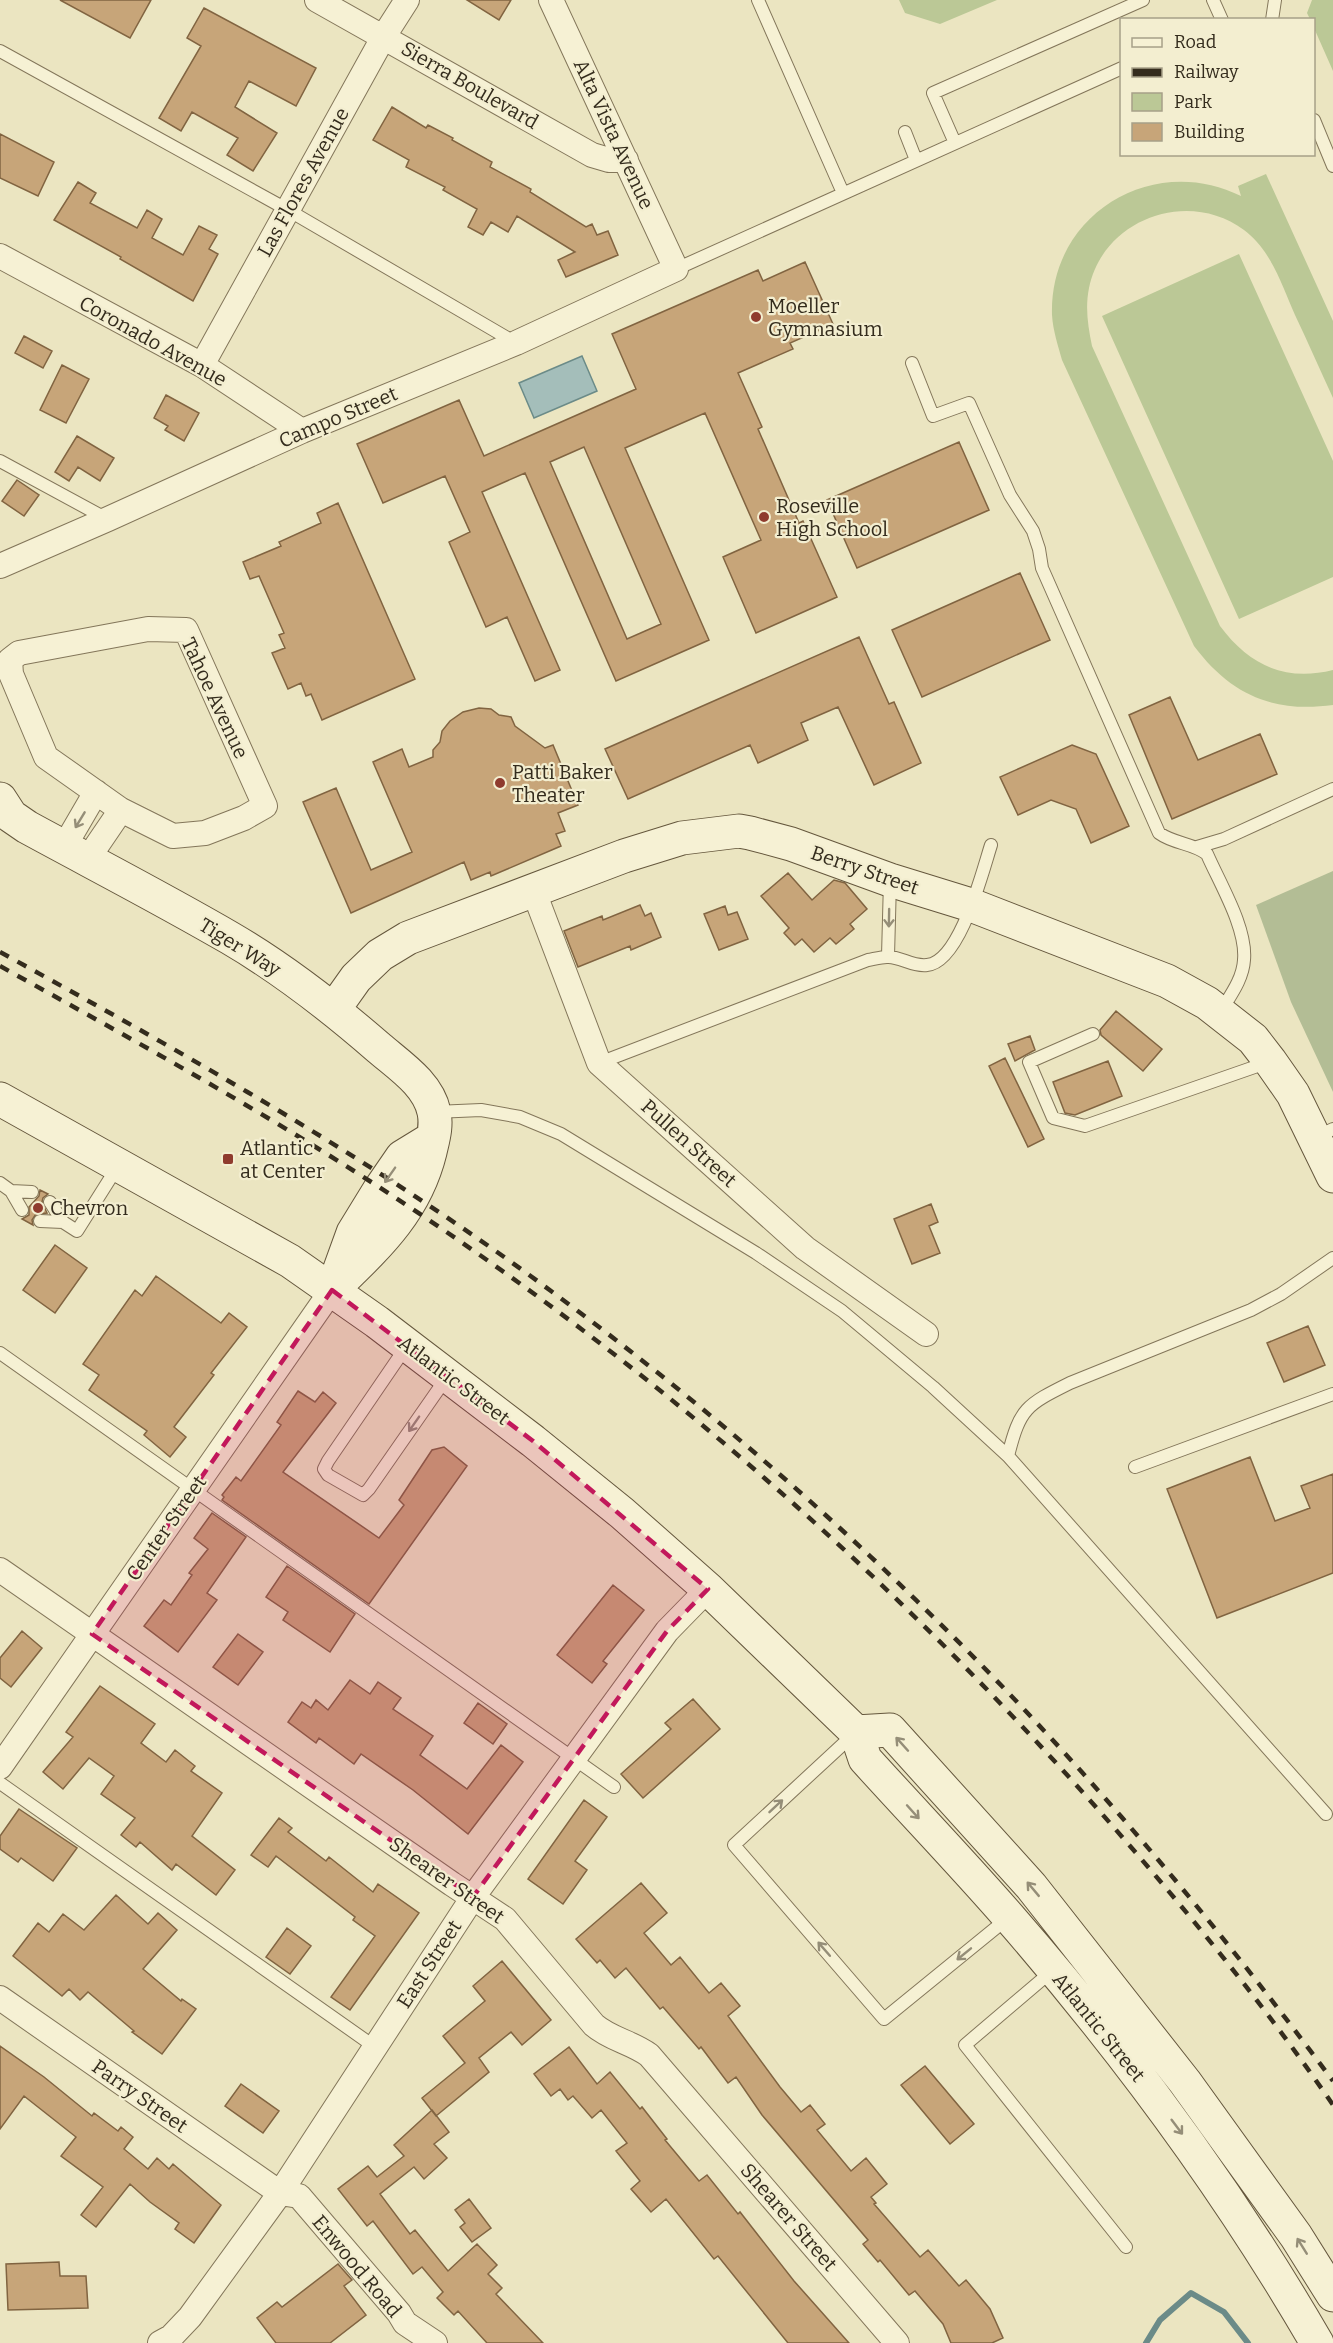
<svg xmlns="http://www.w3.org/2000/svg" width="1333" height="2343" viewBox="0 0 1333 2343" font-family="Bitter,serif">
<rect width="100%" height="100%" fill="#ebe5c1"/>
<path fill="#bbc896" d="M 899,0 L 997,0 L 940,24 L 905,13 Z
M 1312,0 L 1333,0 L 1333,71 L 1314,28 L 1314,20 L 1310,19 L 1307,13 Z
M 1266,174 L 1333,321 L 1333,398 C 1320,370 1308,342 1295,315 C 1282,285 1271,250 1244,230 C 1188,188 1103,219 1089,288 C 1085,308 1088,326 1092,346 L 1220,626 C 1249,665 1285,682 1333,670 L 1333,705 C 1273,713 1231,695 1194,646 L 1062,360 C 1058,345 1053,331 1052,315 C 1049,214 1153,152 1241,196 L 1238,186 Z
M 1239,254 L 1333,461 L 1333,577 L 1239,619 L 1102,316 Z"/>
<path fill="#b3bd95" d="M 1333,871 L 1333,1092 L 1291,1002 L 1256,905 Z"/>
<path fill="#a4beba" stroke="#6b8b88" stroke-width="1.5" d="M 582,356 L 597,391 L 534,418 L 519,383 Z"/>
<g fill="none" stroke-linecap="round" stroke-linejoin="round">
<path stroke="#6b8b88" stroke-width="6" d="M 1146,2343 L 1160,2320 L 1191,2293 L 1224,2312 L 1248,2343"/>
</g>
<path fill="#c7a579" stroke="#816441" stroke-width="1.5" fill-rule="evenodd" d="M 60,0 L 151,0 L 130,38 Z
M 467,0 L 511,0 L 499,20 Z
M 204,8 L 316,68 L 296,106 L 249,81 L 235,107 L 277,133 L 253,171 L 227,155 L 238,138 L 192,112 L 181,131 L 159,118 L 201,46 L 187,38 Z
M 392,107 L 426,128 L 428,125 L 453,138 L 452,140 L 492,162 L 490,167 L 531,189 L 530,192 L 586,227 L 592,224 L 597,235 L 608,231 L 618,255 L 566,277 L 558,260 L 575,252 L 517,216 L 508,232 L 491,222 L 483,235 L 468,227 L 477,209 L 443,190 L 445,187 L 406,167 L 409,160 L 373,140 Z
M 0,134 L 54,162 L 38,196 L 0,178 Z
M 78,182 L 96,193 L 90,203 L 137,228 L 147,210 L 162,219 L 152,238 L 183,255 L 199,226 L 217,235 L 209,249 L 218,254 L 193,301 L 120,259 L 121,257 L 54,220 Z
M 805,262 L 833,324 L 790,343 L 793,349 L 738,373 L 762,427 L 758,429 L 799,523 L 803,521 L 837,597 L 756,633 L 723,557 L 761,540 L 705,413 L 625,448 L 709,640 L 616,681 L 525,473 L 482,492 L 560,670 L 535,681 L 507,617 L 486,627 L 449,542 L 470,532 L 445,476 L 383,503 L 357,444 L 459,400 L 484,456 L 636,389 L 612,334 L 758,270 L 763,281 ZM 584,447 L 661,624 L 627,639 L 550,462 Z
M 24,336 L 52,351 L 43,368 L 15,353 Z
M 62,365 L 89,379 L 66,423 L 40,410 Z
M 166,395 L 199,413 L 184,441 L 165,430 L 168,426 L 154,418 Z
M 77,436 L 114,458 L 100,481 L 78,467 L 69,481 L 55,472 Z
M 959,442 L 989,510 L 857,568 L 827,500 Z
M 17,480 L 39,495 L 24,516 L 2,501 Z
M 338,503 L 415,679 L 322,720 L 311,694 L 306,696 L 301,683 L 288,689 L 272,653 L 285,648 L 279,635 L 284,633 L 259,576 L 250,579 L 243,562 L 281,546 L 279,542 L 321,523 L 317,513 Z
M 1020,573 L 1050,640 L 922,697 L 892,630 Z
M 859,637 L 889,704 L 894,702 L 921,763 L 874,785 L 838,707 L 801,723 L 808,740 L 758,763 L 750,745 L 628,799 L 605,749 Z
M 1170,697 L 1198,760 L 1260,734 L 1277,774 L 1172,819 L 1129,715 Z
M 479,708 L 491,709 L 499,715 L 511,717 L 515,726 L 545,748 L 553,745 L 578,805 L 558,813 L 565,831 L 556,834 L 561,846 L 491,876 L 490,872 L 471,880 L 464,862 L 351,913 L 303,802 L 336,788 L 371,870 L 412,852 L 373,762 L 402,749 L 409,767 L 433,757 L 433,750 L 440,742 L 442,731 L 450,721 L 463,712 Z
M 1072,745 L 1096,754 L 1129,826 L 1091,843 L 1076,809 L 1051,800 L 1018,815 L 1000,777 Z
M 788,873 L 812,900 L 834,880 L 845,883 L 867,909 L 850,924 L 854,929 L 836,944 L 830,938 L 814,952 L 802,939 L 795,945 L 784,933 L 789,928 L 761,896 Z
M 640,905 L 645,916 L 651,913 L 661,937 L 631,950 L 630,946 L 578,967 L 564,931 L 602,916 L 603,920 Z
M 725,906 L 728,915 L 737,912 L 748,939 L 719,950 L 704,914 Z
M 1116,1011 L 1162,1049 L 1143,1071 L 1101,1035 L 1100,1030 Z
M 1030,1036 L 1035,1050 L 1015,1061 L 1008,1044 Z
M 1005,1058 L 1044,1139 L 1028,1147 L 989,1066 Z
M 1108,1061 L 1122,1096 L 1075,1115 L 1065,1113 L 1053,1082 Z
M 40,1190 L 48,1194 L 43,1198 L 42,1202 L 47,1213 L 36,1214 L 32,1220 L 33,1225 L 22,1219 L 29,1215 L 29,1207 L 39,1196 Z
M 931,1204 L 938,1222 L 929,1226 L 940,1253 L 912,1264 L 894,1219 Z
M 55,1245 L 87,1268 L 55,1313 L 23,1290 Z
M 156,1276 L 221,1323 L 229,1313 L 247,1327 L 211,1373 L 214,1375 L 174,1427 L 186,1437 L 170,1457 L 144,1435 L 147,1431 L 89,1390 L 99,1375 L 83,1364 L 135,1290 L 142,1296 Z
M 1308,1326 L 1325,1365 L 1284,1382 L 1267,1343 Z
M 298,1391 L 315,1402 L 323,1392 L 336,1403 L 283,1472 L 379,1538 L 404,1505 L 399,1500 L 432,1450 L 444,1447 L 467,1466 L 369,1604 L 222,1500 L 224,1497 L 222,1495 L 236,1477 L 241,1481 L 281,1425 L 277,1422 Z
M 1250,1457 L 1275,1521 L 1310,1508 L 1301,1486 L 1333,1474 L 1333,1573 L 1217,1618 L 1167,1489 Z
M 212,1513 L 246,1537 L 207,1593 L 217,1600 L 178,1652 L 144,1626 L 164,1600 L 171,1605 L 192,1575 L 189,1573 L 208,1549 L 194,1538 Z
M 287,1566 L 355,1614 L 330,1652 L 283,1620 L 288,1612 L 266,1597 Z
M 613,1585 L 644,1610 L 603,1661 L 607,1664 L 592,1683 L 557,1655 Z
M 22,1631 L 42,1648 L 11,1687 L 0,1678 L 0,1658 Z
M 238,1634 L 263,1652 L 238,1685 L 213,1667 Z
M 350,1680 L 370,1694 L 378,1682 L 401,1698 L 393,1709 L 433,1736 L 420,1755 L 467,1789 L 501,1745 L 523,1762 L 468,1834 L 413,1790 L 361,1754 L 354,1764 L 319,1738 L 316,1743 L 288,1722 L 302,1702 L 311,1708 L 316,1700 L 328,1710 Z
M 100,1686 L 155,1724 L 141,1743 L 166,1762 L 175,1750 L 195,1766 L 191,1771 L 222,1793 L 192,1836 L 235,1870 L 216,1895 L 176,1864 L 172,1870 L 140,1842 L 136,1847 L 121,1835 L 135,1818 L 101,1794 L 114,1776 L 89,1758 L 63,1789 L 43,1772 L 73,1737 L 66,1732 Z
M 693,1699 L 720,1729 L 643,1798 L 621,1774 L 671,1729 L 665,1723 Z
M 478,1703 L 507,1724 L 493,1744 L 464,1723 Z
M 584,1800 L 607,1817 L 575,1861 L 587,1870 L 563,1904 L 528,1879 Z
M 19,1809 L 77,1848 L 53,1881 L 21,1858 L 18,1862 L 0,1849 L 0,1836 Z
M 279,1818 L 292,1828 L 288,1832 L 326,1861 L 329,1857 L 373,1892 L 378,1884 L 419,1913 L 350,2010 L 331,1997 L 375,1936 L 353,1920 L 355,1917 L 276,1856 L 268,1867 L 251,1855 Z
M 641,1883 L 667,1913 L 644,1933 L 671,1965 L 680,1957 L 709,1993 L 721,1983 L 740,2006 L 728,2016 L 780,2087 L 801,2112 L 810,2105 L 825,2124 L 817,2130 L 851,2171 L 866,2158 L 887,2184 L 871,2197 L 876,2203 L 874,2204 L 920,2257 L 928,2250 L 959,2286 L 966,2280 L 990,2309 L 1003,2338 L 992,2343 L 951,2343 L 943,2324 L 915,2291 L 909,2295 L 880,2260 L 878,2262 L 863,2244 L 868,2240 L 762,2115 L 736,2077 L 728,2083 L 701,2047 L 699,2049 L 663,2007 L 660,2009 L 626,1968 L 615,1978 L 600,1960 L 597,1963 L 576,1939 Z
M 116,1895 L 148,1924 L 158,1913 L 177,1930 L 143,1969 L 181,2001 L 182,1999 L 196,2009 L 162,2054 L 132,2032 L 134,2031 L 88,1992 L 80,2000 L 69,1989 L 62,1996 L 13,1956 L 38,1923 L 49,1932 L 63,1914 L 84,1930 Z
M 287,1928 L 311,1946 L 290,1974 L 266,1957 Z
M 502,1961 L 551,2020 L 522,2045 L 511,2032 L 479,2058 L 489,2072 L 436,2116 L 422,2098 L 465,2063 L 443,2036 L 485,2001 L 473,1986 Z
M 0,2046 L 44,2077 L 92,2116 L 94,2113 L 118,2131 L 121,2127 L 133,2137 L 124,2149 L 148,2169 L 157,2158 L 169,2169 L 173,2164 L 221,2205 L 194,2243 L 175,2229 L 179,2223 L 150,2202 L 130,2184 L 96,2227 L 81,2215 L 103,2187 L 61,2156 L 76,2137 L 24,2096 L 0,2129 Z
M 569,2047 L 597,2084 L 610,2072 L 640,2109 L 642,2107 L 667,2139 L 665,2140 L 699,2181 L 707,2175 L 738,2214 L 740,2212 L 794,2281 L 849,2343 L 788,2343 L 718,2256 L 714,2259 L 666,2199 L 651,2212 L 631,2189 L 640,2181 L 616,2151 L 627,2143 L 601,2110 L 592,2118 L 573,2096 L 568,2100 L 560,2089 L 551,2096 L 534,2074 Z
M 925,2066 L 974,2124 L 950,2144 L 901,2085 Z
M 241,2084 L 279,2111 L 263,2133 L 225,2106 Z
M 432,2110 L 449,2132 L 434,2144 L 447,2158 L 424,2179 L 414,2167 L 380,2194 L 410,2234 L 415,2230 L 448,2271 L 477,2244 L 497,2265 L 488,2274 L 502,2288 L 496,2294 L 543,2343 L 487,2343 L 458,2311 L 454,2315 L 437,2298 L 443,2292 L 422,2267 L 413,2274 L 373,2221 L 367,2226 L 338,2189 L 368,2166 L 377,2177 L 404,2156 L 394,2145 Z
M 469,2199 L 491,2228 L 472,2242 L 460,2227 L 465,2223 L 455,2210 Z
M 59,2262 L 60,2276 L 86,2276 L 88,2308 L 8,2310 L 6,2264 Z
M 338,2264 L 352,2280 L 344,2286 L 366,2315 L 330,2343 L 276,2343 L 257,2318 L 277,2302 L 282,2307 Z"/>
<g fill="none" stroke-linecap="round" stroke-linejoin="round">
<defs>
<path id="lane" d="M 758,0 L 843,193
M 1213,0 L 1222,20
M 1272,20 L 1275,0
M 0,51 L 288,210 L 516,343
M 1314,120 L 1333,166
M 905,132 L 916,160
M 955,143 L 933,93 L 1143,0
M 676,269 L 1122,68
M 912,363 L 933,416 L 969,403 L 1010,495 L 1033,531 L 1039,549 L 1042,568 L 1159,833 C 1174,844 1193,843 1207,854 C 1220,884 1247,928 1244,960 C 1243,979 1230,996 1221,1011
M 0,461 L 107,519
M 1197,847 L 1224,839 L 1333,789
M 888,956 L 890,881
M 1093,1034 L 1029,1062 L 1053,1118 L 1085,1126 L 1269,1062
M 599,1063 L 868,960 C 874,959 881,957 887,957 C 900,956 912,967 927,965 C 960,962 982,873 991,845
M 435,1112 L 481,1110 L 520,1117 L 561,1134 L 756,1253 L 842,1311 L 933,1387 L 1008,1456 L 1326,1814
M 1316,1137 L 1333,1129
M 0,1183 L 11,1191 L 22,1210
M 11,1191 L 32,1192
M 40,1221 L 63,1222 L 50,1202
M 63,1222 L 77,1231 L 118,1166
M 406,1347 L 328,1461 L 324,1469 L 328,1475 L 363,1495 L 369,1489 L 447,1377
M 0,1353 L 614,1787
M 1008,1456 C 1020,1408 1026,1405 1070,1383 L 1251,1310 L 1281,1294 L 1333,1258
M 1135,1467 L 1333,1394
M 854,1734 L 734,1845 L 884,2019 L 1008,1918
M 0,1783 L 375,2047
M 1052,1971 L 965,2045 L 1126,2247"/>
<path id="street" d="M 317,0 L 592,155 L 609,160 L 626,160
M 0,256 L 202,365 L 302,431
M 202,365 L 384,36 L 407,0
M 0,566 L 108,519 L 302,431 L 516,343 L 676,269 L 551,0
M 148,629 L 186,630 L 265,806 L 244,818 L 205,833 L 173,836 L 121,810 L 46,757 L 11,674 L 10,660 L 19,653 Z
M 64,847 L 96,792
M 87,860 L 121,810
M 534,892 L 599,1063 L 805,1248 L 926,1334
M 0,1570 L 452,1884 L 505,1919 L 594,2025 C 610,2039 631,2042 649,2055 L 897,2343
M 0,1767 L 332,1290
M 0,1998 L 280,2193 L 299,2196 L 399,2313 L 405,2323 L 435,2343
M 160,2343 L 171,2337 L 190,2317 L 280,2193 L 473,1897 L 667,1631 L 708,1589"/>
<path id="secondary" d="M 0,799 L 11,816 L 27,827 C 95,864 163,899 230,938 C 283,969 333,1008 379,1048 C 400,1066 428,1084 434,1112 C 437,1126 433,1139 430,1152 C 415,1213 375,1248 332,1290
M 334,1009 L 356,978 L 380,955 L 408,938 L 624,856 L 682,838 L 739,831 L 750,833 L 791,844 L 890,880 L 971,905 L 1167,981 L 1207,1003 L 1253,1039 L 1270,1061 L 1293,1094 L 1333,1176
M 0,1099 L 290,1261 L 377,1322 L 533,1441 L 622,1513 L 708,1589 L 856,1732 L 865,1759 C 913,1812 962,1863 1009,1917 C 1124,2049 1229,2191 1317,2343
M 336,1280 L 353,1233 L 380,1189 L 402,1157 L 433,1138
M 856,1732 L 890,1730 L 1031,1886 L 1185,2082 L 1296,2236 L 1333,2295"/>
</defs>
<use href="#lane" stroke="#83765a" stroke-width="14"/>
<use href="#street" stroke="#83765a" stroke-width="26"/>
<use href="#secondary" stroke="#65573d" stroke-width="35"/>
<use href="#lane" stroke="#f6f1d4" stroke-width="12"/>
<use href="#street" stroke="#f6f1d4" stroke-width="24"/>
<use href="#secondary" stroke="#f6f1d4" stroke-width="33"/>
<path stroke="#342c1d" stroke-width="4.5" stroke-dasharray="10 10" stroke-linecap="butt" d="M 0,952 C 189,1056 377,1162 551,1291 C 681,1387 806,1492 922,1606 C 1073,1752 1208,1913 1333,2081
M 0,966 C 119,1032 239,1098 354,1171 C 631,1347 877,1561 1095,1806 C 1179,1901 1261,2000 1333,2105"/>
</g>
<defs><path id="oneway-shaft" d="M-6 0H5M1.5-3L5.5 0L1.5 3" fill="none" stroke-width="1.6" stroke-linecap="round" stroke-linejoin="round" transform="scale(1.5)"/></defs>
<g stroke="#958e78">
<use href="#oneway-shaft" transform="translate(80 820) rotate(121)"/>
<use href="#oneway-shaft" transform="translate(889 918) rotate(91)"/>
<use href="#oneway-shaft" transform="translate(390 1175) rotate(125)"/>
<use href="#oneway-shaft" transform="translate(414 1424) rotate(125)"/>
<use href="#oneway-shaft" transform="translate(902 1744) rotate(-132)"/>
<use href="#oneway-shaft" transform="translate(776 1806) rotate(-43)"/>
<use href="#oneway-shaft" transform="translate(913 1812) rotate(48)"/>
<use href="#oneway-shaft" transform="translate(1033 1889) rotate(-130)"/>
<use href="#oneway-shaft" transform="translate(824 1949) rotate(-131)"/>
<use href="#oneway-shaft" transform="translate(964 1954) rotate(141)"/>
<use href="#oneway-shaft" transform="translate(1177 2127) rotate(53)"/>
<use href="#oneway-shaft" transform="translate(1302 2246) rotate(-122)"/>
</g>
<path fill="#c2185b" fill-opacity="0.2" stroke="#c2185b" stroke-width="4.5" stroke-dasharray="12 8" stroke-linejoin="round" d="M 332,1290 L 533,1441 L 708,1589 L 667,1631 L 473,1897 L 92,1634 Z"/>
<g fill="#8f3b2d" stroke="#f3eed0" stroke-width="2">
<circle cx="756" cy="317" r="6"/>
<circle cx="764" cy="517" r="6"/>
<circle cx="500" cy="783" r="6"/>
<rect x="222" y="1153" width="12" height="12" rx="3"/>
<circle cx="38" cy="1208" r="6"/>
</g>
<g text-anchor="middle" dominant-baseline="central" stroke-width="4.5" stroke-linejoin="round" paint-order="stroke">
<g font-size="20" fill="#342c1d" stroke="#f3eed0">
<text transform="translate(470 85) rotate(30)">Sierra Boulevard</text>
<text transform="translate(614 134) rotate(65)">Alta Vista Avenue</text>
<text transform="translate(303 182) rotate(-61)">Las Flores Avenue</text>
<text transform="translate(153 341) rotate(29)">Coronado Avenue</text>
<text transform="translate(338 417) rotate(-23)">Campo Street</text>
<text transform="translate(215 698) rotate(65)">Tahoe Avenue</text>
<text transform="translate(865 870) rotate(19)">Berry Street</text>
<text transform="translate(240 947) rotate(32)">Tiger Way</text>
<text transform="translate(689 1143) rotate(42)">Pullen Street</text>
<text transform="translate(454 1380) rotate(37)">Atlantic Street</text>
<text transform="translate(166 1528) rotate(-55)">Center Street</text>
<text transform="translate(447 1880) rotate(35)">Shearer Street</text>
<text transform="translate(429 1964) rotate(-57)">East Street</text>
<text transform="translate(1099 2027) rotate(51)">Atlantic Street</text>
<text transform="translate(140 2096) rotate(35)">Parry Street</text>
<text transform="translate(789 2217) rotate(49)">Shearer Street</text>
<text transform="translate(357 2266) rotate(50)">Enwood Road</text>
</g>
<g font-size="20" fill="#342c1d" stroke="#f3eed0" text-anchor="start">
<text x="768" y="306">Moeller<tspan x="768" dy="23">Gymnasium</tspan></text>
<text x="776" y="506">Roseville<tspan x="776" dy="23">High School</tspan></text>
<text x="512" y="772">Patti Baker<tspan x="512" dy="23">Theater</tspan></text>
<text x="240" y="1148">Atlantic<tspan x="240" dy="23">at Center</tspan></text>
<text x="50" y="1208">Chevron</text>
</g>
</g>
<rect x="1120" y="18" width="195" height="138" fill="#f3eed0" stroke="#a7a088" stroke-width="1.5"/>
<rect x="1132" y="38" width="30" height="9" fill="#f6f1d4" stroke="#a7a088" stroke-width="1.5"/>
<text x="1174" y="48" font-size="18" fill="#342c1d">Road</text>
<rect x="1132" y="68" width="30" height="9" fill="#342c1d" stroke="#a7a088" stroke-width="1.5"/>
<text x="1174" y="78" font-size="18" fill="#342c1d">Railway</text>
<rect x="1132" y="93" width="30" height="18" fill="#bbc896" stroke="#a7a088" stroke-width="1.5"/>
<text x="1174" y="108" font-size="18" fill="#342c1d">Park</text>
<rect x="1132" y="123" width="30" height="18" fill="#c7a579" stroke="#a7a088" stroke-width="1.5"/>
<text x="1174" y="138" font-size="18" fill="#342c1d">Building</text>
</svg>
